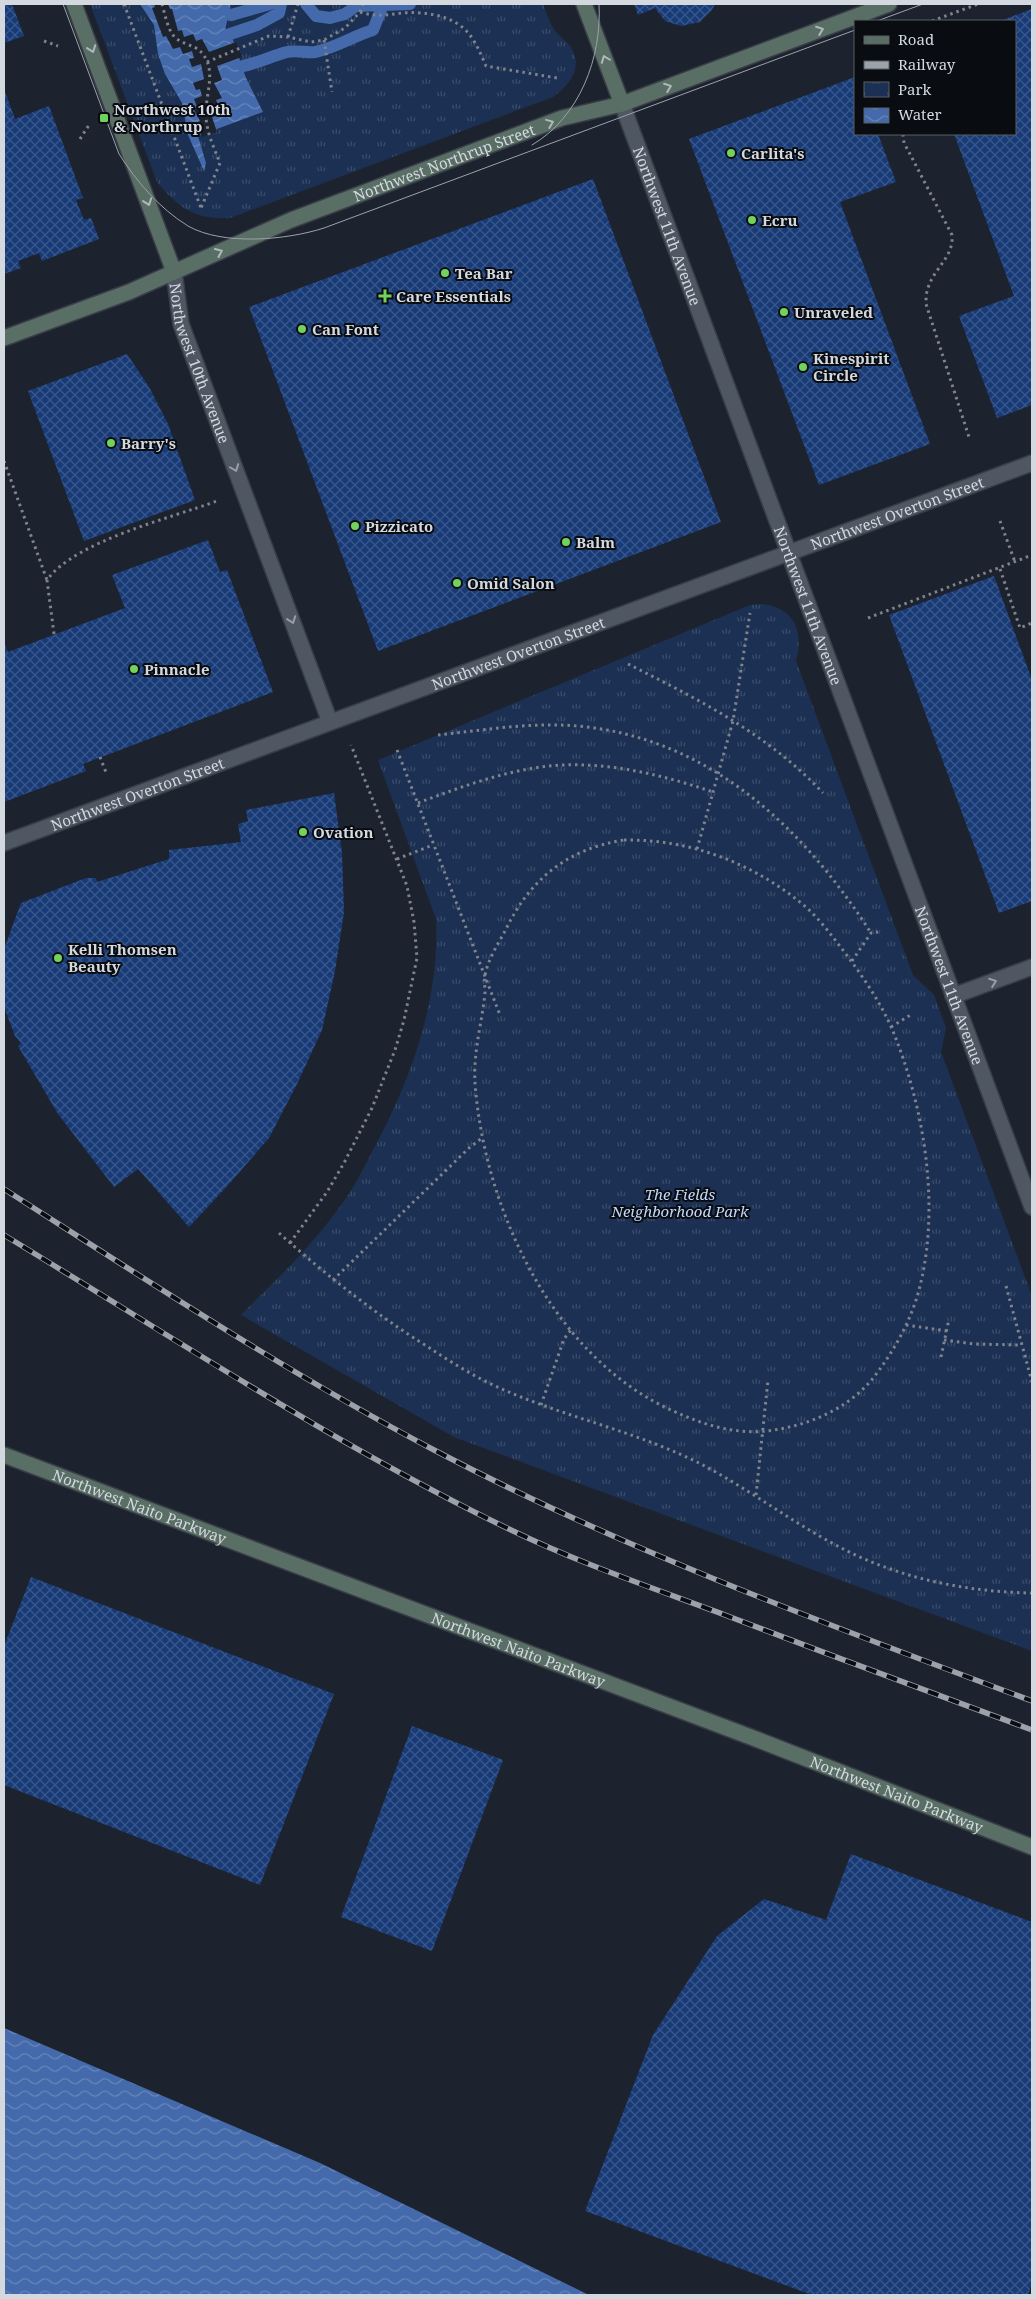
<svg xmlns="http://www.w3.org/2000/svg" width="1036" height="2299" viewBox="0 0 1036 2299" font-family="'Noto Serif',serif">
<defs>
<pattern id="park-tufts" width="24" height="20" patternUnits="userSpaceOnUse" patternTransform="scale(1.25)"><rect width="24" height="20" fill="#1b3053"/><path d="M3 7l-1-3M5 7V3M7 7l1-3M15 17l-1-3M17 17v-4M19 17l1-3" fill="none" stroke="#3b4d6b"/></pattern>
<pattern id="water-waves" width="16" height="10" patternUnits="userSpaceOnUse" patternTransform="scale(1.25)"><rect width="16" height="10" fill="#446aab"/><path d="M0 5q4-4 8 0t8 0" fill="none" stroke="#6786ba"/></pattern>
<pattern id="building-cross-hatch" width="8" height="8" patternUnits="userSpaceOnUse" patternTransform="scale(1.25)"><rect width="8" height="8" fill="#183b77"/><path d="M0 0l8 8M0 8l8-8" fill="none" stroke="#39578a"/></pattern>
</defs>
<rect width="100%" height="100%" fill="#1d232e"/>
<path fill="url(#park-tufts)" d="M 90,4 L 543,4 C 546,11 548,19 552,26 C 556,35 567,40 572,49 C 583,70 568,86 553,97 L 230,218 C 196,220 178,208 157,182 Z
M 763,604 C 795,609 804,631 796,661 L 913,975 L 934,995 L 946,1028 L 941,1052 L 1032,1296 L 1032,1651 L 454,1437 L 241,1315 C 274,1282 308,1250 336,1212 C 351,1193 362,1172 373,1150 C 411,1080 440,1000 436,919 L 378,760 L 750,605 Z"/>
<path fill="url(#water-waves)" d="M 140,4 L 230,4 L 231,15 L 227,21 L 225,31 L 227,35 L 232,37 L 246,78 L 263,112 L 198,136 L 206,163 L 204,171 L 188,135 L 182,103 L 165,74 L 158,54 L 154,25 Z
M 4,2028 L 320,2163 L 589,2295 L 4,2295 Z"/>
<path fill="#1d232e" d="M 154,4 L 168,4 L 170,9 L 172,9 L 178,31 L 182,30 L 184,37 L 193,34 L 196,41 L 202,39 L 209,52 L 236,42 L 242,57 L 217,66 L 222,80 L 214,83 L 222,98 L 216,100 L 219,107 L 213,109 L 216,116 L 212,117 L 217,132 L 202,137 L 197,123 L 200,121 L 193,108 L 197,107 L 194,99 L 202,96 L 200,89 L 196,90 L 193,83 L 204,79 L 201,64 L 192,67 L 189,59 L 194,58 L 192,51 L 183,54 L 180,47 L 173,49 L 166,36 L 163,37 L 152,8 L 155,7 Z"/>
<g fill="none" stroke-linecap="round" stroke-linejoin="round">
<path stroke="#446aab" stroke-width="12" d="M 306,4 L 316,16 L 330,18 L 345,14 L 356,6 L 410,4
M 231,15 L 270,4
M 227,35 L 257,25 L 279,13 L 281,4
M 243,66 C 258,63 272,56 287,52 C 296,50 306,53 315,52 C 336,48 353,36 373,30 L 383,5"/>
</g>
<path fill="url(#building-cross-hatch)" d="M 4,4 L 12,4 L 24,36 L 4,43 Z
M 634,4 L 715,4 L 712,10 L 700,22 L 681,26 L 665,21 L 655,8 L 638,15 Z
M 1032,9 L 1032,405 L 997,418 L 959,316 L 1014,296 L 954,134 L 1015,134 L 1015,21 L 1000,21 Z
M 855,77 L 855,134 L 878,134 L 896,182 L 840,202 L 930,444 L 819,485 L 689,139 Z
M 4,89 L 15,119 L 49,106 L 83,198 L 76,200 L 84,220 L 91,218 L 99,239 L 42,261 L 39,253 L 18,261 L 21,268 L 4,274 Z
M 593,179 L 721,522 L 378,651 L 249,307 Z
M 127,354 L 149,387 L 168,424 L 195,500 L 84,541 L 28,391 Z
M 208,540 L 220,572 L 227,570 L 273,692 L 83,764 L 86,771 L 4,802 L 4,642 L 8,652 L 125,608 L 112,575 Z
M 994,576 L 1032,680 L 1032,901 L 999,913 L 889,615 Z
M 334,793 L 342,853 L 344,912 L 335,971 L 322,1030 L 297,1084 L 269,1138 L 230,1183 L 189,1227 L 138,1169 L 114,1187 L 58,1114 L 18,1046 L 21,1043 L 15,1036 L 4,1007 L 4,949 L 21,903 L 86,878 L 96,878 L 97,882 L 169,859 L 169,850 L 241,842 L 238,824 L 248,821 L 246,810 Z
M 31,1577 L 334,1694 L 260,1885 L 4,1785 L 4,1646 Z
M 412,1726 L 503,1760 L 432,1951 L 341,1917 Z
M 851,1854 L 1032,1922 L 1032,2283 L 1028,2295 L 812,2295 L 585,2211 L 653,2035 L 717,1936 L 764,1899 L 826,1920 Z"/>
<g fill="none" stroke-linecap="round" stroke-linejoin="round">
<defs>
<g id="street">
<path id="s1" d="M 622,104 L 1032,1207"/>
<path id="s2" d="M 174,272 L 181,324 L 330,722"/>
<path id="s3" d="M 4,843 L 1032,463"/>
<path d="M 953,996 L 1032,967"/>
</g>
<g id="secondary">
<path d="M 74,4 L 174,272"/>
<path d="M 584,4 L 622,104"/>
<path id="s4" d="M 4,338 L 129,292 L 291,220 L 562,118 L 622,104 L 889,4"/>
<path id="s5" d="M 4,1455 L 756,1739 L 1032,1847"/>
</g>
</defs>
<use href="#street" stroke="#383d46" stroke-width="18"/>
<use href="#secondary" stroke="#383d46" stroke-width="18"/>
<path stroke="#7e838c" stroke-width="3" stroke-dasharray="2.5 4" stroke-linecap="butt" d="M 124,4 L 201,208
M 162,4 C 165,14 168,33 177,39 C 190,48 199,44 207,61 C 214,78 205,98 206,115 C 206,131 214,148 220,163 L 201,208
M 360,12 C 375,17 387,15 402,13 C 427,11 458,16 472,38 C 478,47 482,57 486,66 L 557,78
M 932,21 L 978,4
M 288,37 L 298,4
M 324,40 L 332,92
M 44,41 L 58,46
M 207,62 L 269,36 L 288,37 L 311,42 L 324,40 L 345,28 L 360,12 L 363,4
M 903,134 L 904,143 L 910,154 L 952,235 C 954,257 934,268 928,288 C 926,293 926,299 926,304 L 969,437
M 80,139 L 89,125
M 4,461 L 47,580
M 1000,521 L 1015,562
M 1000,569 L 1020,628 L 1032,623
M 868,618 L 1032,555
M 54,634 L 47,580 C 75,541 171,518 217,501
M 628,664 C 698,699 769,735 823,793
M 438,735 C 484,730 531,722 578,726 C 709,738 803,827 871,933
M 397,750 L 500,1015
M 100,757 L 107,775
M 418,803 C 458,788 498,773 541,767 C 599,759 660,774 713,792
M 624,840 C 691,839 756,864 807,908 C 819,919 829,932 839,945 C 859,971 879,999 892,1029 C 925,1108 942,1213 917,1297 C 908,1326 893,1352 874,1377 C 850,1407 813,1424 774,1430 C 737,1436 704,1425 671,1410 C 552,1356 484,1207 475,1083 C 473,1052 482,1023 485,993 C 485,987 484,982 485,976 C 487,961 498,944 505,931 C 530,879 567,849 624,840 Z
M 697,849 L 733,721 L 750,613
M 397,859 L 433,845
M 852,961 L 871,933 L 878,932
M 891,1027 L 912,1014
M 279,1233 C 326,1275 374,1313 428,1347 C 451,1362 476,1378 502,1389 C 565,1417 634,1431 697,1462 C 744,1486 786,1518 832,1543 C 893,1577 963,1592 1032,1593
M 290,1243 L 327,1192 L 344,1163 L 372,1108 L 395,1050 L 404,1020 L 417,958 L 414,922 L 407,886 L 351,745
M 333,1280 L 469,1148 L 482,1138
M 1006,1286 L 1032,1382
M 906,1325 L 947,1331
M 944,1340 L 974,1344 L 1021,1345
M 941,1357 L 949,1319
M 541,1405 L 564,1339 L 571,1330
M 756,1495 L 768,1380"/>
<use href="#street" stroke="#4f5763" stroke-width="15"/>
<use href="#secondary" stroke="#596e64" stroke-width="15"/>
<path stroke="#9ca2aa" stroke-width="1" d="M 63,4 L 119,154 C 137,182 159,208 188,226 C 223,246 287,240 324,228 L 855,30
M 877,21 L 923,4
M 532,145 C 580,117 602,57 599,4"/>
<defs>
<path id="rail" d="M 4,1189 C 145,1279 286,1372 434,1450 C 626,1551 829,1625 1032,1701
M 4,1235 C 171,1336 335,1445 511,1530 C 581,1564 653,1588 725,1615 C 827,1654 930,1692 1032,1730"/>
</defs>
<use href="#rail" stroke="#9ca2aa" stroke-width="5.5"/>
<use href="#rail" stroke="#090c11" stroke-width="4" stroke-dasharray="11" stroke-linecap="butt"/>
</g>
<defs><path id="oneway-chevron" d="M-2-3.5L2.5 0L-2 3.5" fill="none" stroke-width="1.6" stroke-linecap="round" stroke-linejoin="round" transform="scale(1.25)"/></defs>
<g stroke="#afb9bb">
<use href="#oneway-chevron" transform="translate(820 30) rotate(-21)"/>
<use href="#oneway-chevron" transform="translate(92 49) rotate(70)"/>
<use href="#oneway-chevron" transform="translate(605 59) rotate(-111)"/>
<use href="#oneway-chevron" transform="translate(668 87) rotate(-21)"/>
<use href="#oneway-chevron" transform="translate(550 123) rotate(-22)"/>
<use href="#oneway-chevron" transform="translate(148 202) rotate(70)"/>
<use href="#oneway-chevron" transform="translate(219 252) rotate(-24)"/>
</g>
<g stroke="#989ea8">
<use href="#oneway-chevron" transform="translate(235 468) rotate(69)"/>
<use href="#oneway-chevron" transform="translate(292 620) rotate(70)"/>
<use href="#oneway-chevron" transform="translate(993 982) rotate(-20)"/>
</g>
<g fill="#72d25e" stroke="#090c11" stroke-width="2">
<rect x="99" y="113" width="10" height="10" rx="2.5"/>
<circle cx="731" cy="153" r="5"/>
<circle cx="752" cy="220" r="5"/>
<circle cx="445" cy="273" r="5"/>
<path d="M382.5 288.5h5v5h5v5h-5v5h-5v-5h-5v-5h5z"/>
<circle cx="784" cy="312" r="5"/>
<circle cx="302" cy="329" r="5"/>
<circle cx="803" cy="367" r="5"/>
<circle cx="111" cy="443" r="5"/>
<circle cx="355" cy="526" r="5"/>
<circle cx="566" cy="542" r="5"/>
<circle cx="457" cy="583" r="5"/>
<circle cx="134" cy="669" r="5"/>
<circle cx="303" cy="832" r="5"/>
<circle cx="58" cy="958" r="5"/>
</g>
<g text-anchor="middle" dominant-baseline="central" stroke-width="4" stroke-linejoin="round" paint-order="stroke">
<g font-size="15" font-weight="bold" fill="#d4d9e0" stroke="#090c11" text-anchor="start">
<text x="114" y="109">Northwest 10th<tspan x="114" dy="17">&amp; Northrup</tspan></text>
<text x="741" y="153">Carlita's</text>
<text x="762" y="220">Ecru</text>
<text x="455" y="273">Tea Bar</text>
<text x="396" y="296">Care Essentials</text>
<text x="794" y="312">Unraveled</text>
<text x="312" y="329">Can Font</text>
<text x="813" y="358">Kinespirit<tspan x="813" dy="17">Circle</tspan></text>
<text x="121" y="443">Barry's</text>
<text x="365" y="526">Pizzicato</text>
<text x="576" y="542">Balm</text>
<text x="467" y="583">Omid Salon</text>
<text x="144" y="669">Pinnacle</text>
<text x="313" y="832">Ovation</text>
<text x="68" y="949">Kelli Thomsen<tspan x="68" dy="17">Beauty</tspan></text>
</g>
<g font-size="15" fill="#d4d9e0" stroke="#090c11">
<text stroke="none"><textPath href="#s4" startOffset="474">Northwest Northrup Street</textPath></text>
<text stroke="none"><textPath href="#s1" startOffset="130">Northwest 11th Avenue</textPath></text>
<text stroke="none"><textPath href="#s2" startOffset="95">Northwest 10th Avenue</textPath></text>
<text stroke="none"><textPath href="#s3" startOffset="952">Northwest Overton Street</textPath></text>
<text stroke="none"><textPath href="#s1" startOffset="535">Northwest 11th Avenue</textPath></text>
<text stroke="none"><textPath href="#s3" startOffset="548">Northwest Overton Street</textPath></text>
<text stroke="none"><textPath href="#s3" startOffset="142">Northwest Overton Street</textPath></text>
<text stroke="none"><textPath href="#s1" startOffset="940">Northwest 11th Avenue</textPath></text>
<text stroke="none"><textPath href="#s5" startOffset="145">Northwest Naito Parkway</textPath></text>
<text stroke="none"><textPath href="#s5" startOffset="550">Northwest Naito Parkway</textPath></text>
<text stroke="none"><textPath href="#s5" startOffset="955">Northwest Naito Parkway</textPath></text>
</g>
<g font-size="15" font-style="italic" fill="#c2d9fd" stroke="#090c11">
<text x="680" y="1194">The Fields<tspan x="680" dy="17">Neighborhood Park</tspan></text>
</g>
</g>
<rect width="1036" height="2299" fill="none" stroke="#d4d9e0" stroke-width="10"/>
<rect x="854" y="20" width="162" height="115" fill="#090c11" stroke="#5a5e64"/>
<rect x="864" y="36" width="25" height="8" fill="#596e64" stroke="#5a5e64"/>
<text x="898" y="45" font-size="15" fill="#d4d9e0">Road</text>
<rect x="864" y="61" width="25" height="8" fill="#9ca2aa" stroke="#5a5e64"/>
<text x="898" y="70" font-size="15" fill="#d4d9e0">Railway</text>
<rect x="864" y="82" width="25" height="15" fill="url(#park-tufts)" stroke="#5a5e64"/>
<text x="898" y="95" font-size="15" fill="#d4d9e0">Park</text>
<rect x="864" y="108" width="25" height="15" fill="url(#water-waves)" stroke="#5a5e64"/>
<text x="898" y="120" font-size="15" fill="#d4d9e0">Water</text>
</svg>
